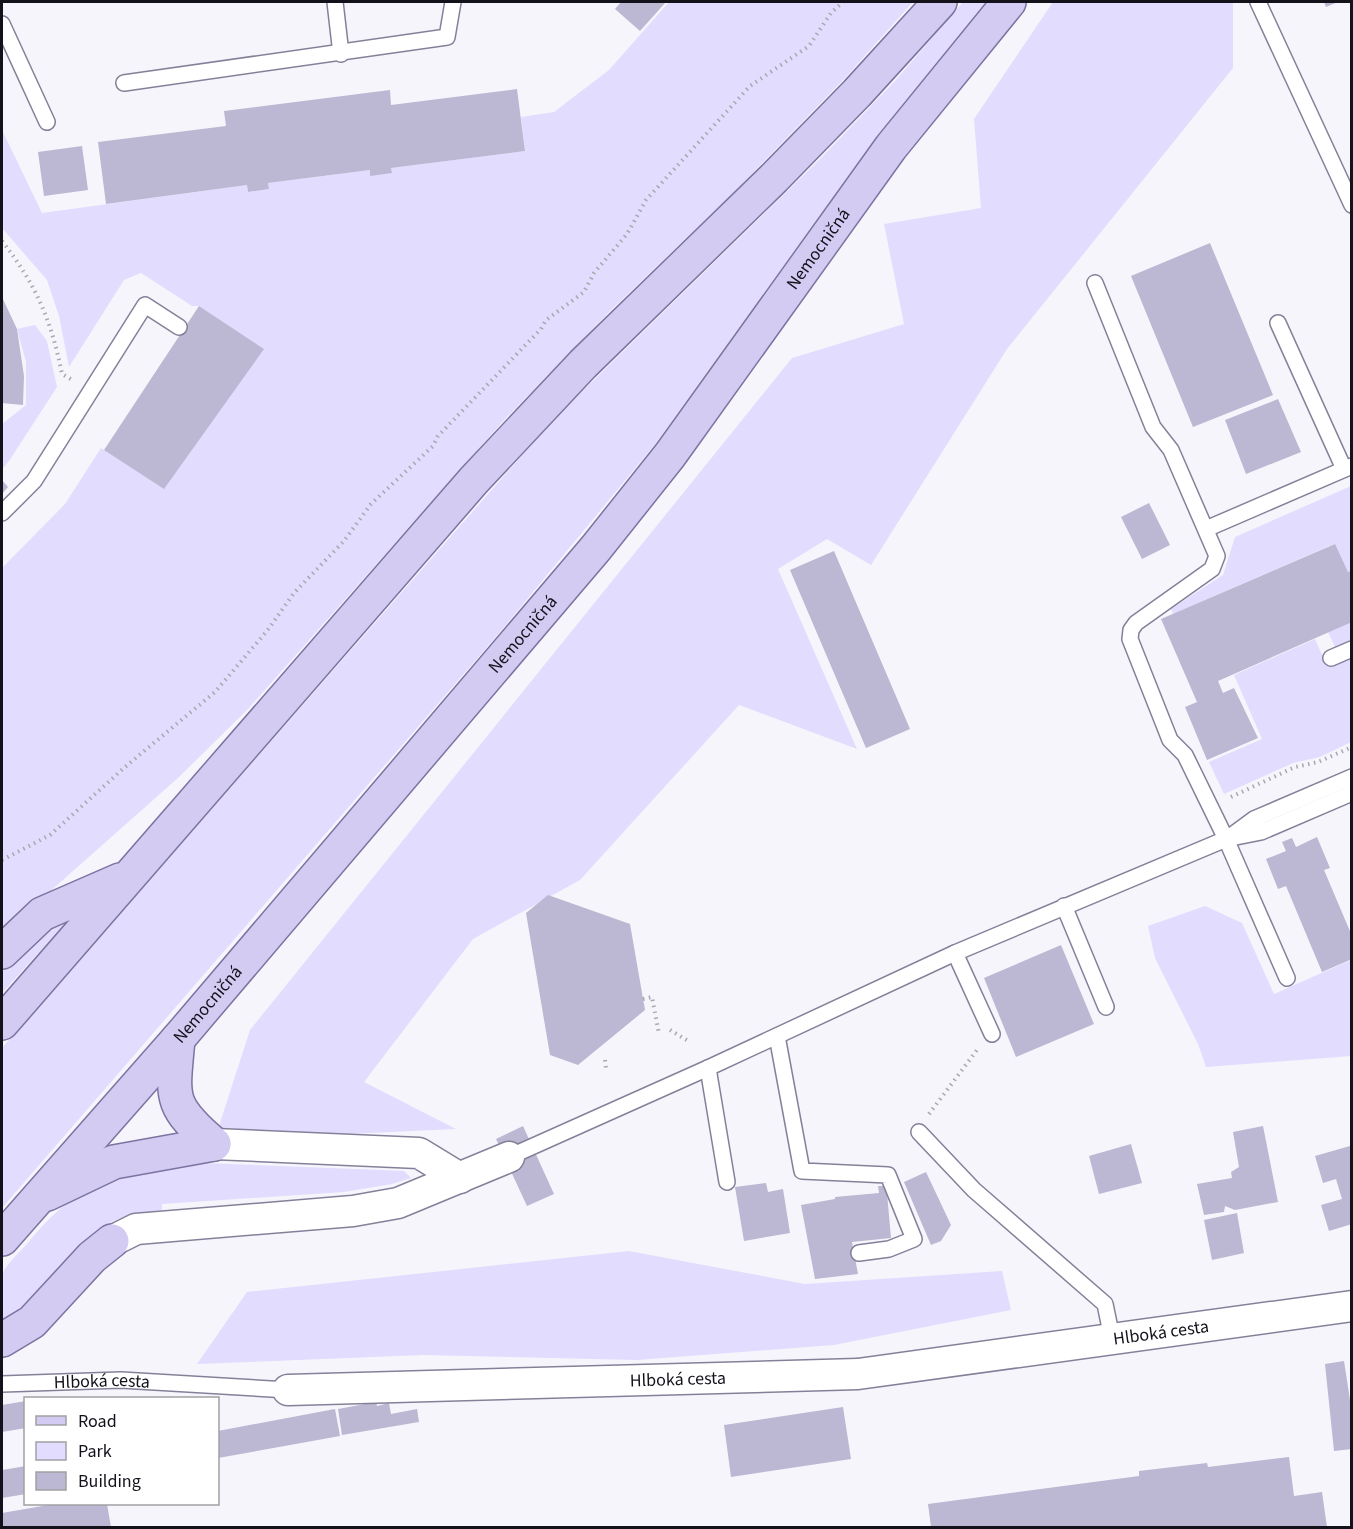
<svg xmlns="http://www.w3.org/2000/svg" width="1353" height="1529" viewBox="0 0 1353 1529" font-family="'Source Sans 3',sans-serif">
<rect width="100%" height="100%" fill="#f6f5fb"/>
<path fill="#e2dcfe" d="M 669,2 L 913,2 L 845,78 L 732,194 L 608,313 L 505,419 L 248,709 L 179,777 L 2,934 L 2,568 L 65,504 L 101,448 L 164,488 L 263,349 L 199,306 L 192,306 L 141,273 L 124,280 L 69,367 L 59,316 L 47,280 L 2,228 L 2,130 L 42,213 L 247,185 L 248,192 L 269,189 L 268,183 L 370,170 L 370,175 L 392,173 L 391,168 L 525,151 L 521,117 L 554,112 L 609,70 Z
M 963,2 L 989,2 L 857,164 L 656,443 L 500,632 L 2,1208 L 2,1048 L 552,421 L 820,159 L 895,81 Z
M 1053,2 L 1233,2 L 1233,68 L 1007,349 L 871,565 L 827,539 L 778,569 L 857,749 L 739,705 L 580,880 L 473,939 L 364,1082 L 456,1129 L 325,1135 L 218,1129 L 250,1030 L 792,358 L 904,324 L 884,224 L 981,208 L 974,119 Z
M 35,325 L 47,341 L 57,387 L 9,461 L 2,469 L 2,424 L 26,405 L 26,362 L 17,329 Z
M 1351,486 L 1351,570 L 1348,572 L 1334,544 L 1173,614 L 1171,609 L 1223,575 L 1235,537 Z
M 1351,622 L 1351,640 L 1335,647 L 1328,632 Z
M 1315,639 L 1327,666 L 1351,656 L 1351,742 L 1320,757 L 1293,763 L 1224,794 L 1209,762 L 1262,739 L 1234,675 Z
M 86,893 L 89,897 L 2,993 L 2,972 Z
M 1205,906 L 1242,923 L 1274,994 L 1351,960 L 1351,1056 L 1206,1067 L 1198,1044 L 1155,958 L 1148,926 Z
M 204,1163 L 404,1171 L 411,1178 L 392,1184 L 344,1192 L 162,1204 L 162,1210 C 141,1213 117,1216 99,1229 C 80,1242 68,1264 53,1281 C 38,1298 21,1310 2,1322 C 2,1308 0,1289 2,1276 C 4,1266 20,1252 27,1244 C 80,1179 122,1167 204,1163 Z
M 629,1251 L 805,1284 L 1002,1271 L 1011,1310 L 834,1345 L 637,1360 L 423,1355 L 197,1364 L 247,1292 Z"/>
<path fill="#bcb7d2" d="M 621,2 L 666,2 L 640,31 L 615,9 Z
M 1324,2 L 1338,2 L 1326,7 Z
M 517,89 L 525,151 L 391,168 L 392,173 L 370,176 L 370,170 L 268,183 L 269,189 L 248,192 L 247,185 L 106,204 L 98,142 L 226,126 L 224,111 L 390,90 L 391,105 Z
M 82,146 L 88,190 L 44,196 L 38,152 Z
M 1210,243 L 1273,395 L 1193,427 L 1131,276 Z
M 2,297 L 17,329 L 24,376 L 23,405 L 2,403 Z
M 199,306 L 264,349 L 164,489 L 104,450 Z
M 1278,399 L 1301,452 L 1246,474 L 1225,420 Z
M 2,480 L 8,487 L 2,494 Z
M 1149,503 L 1170,545 L 1142,559 L 1121,517 Z
M 1335,544 L 1348,572 L 1352,570 L 1352,622 L 1218,681 L 1223,693 L 1234,688 L 1258,738 L 1207,760 L 1185,707 L 1197,702 L 1161,619 Z
M 834,551 L 910,729 L 866,748 L 790,570 Z
M 1317,837 L 1330,868 L 1324,870 L 1352,936 L 1352,959 L 1322,972 L 1286,886 L 1278,889 L 1266,859 L 1286,851 L 1282,842 L 1292,838 L 1296,847 Z
M 548,895 L 630,924 L 645,1010 L 578,1065 L 550,1055 L 526,913 Z
M 1061,945 L 1094,1024 L 1016,1057 L 984,978 Z
M 523,1126 L 554,1194 L 527,1206 L 496,1139 Z
M 1263,1126 L 1278,1202 L 1235,1210 L 1225,1206 L 1224,1212 L 1204,1215 L 1197,1184 L 1232,1178 L 1231,1172 L 1239,1167 L 1233,1132 Z
M 1131,1144 L 1142,1183 L 1099,1194 L 1089,1156 Z
M 1350,1146 L 1352,1224 L 1329,1231 L 1321,1205 L 1342,1199 L 1336,1179 L 1323,1183 L 1315,1156 Z
M 926,1172 L 951,1225 L 941,1241 L 931,1245 L 904,1182 Z
M 766,1183 L 768,1192 L 783,1189 L 790,1233 L 744,1241 L 735,1187 Z
M 878,1186 L 885,1186 L 887,1193 L 891,1238 L 852,1242 L 858,1274 L 815,1279 L 801,1205 L 835,1199 L 835,1197 L 879,1193 Z
M 1237,1213 L 1244,1253 L 1212,1260 L 1204,1220 Z
M 1344,1361 L 1352,1413 L 1352,1449 L 1334,1451 L 1325,1364 Z
M 26,1401 L 26,1428 L 2,1432 L 2,1405 Z
M 376,1402 L 377,1406 L 389,1403 L 391,1414 L 417,1409 L 419,1422 L 342,1435 L 338,1409 Z
M 843,1407 L 851,1459 L 731,1477 L 724,1425 Z
M 335,1409 L 340,1436 L 218,1458 L 218,1431 Z
M 1289,1457 L 1294,1496 L 1322,1492 L 1327,1527 L 931,1527 L 928,1504 L 1139,1476 L 1139,1471 L 1207,1463 L 1208,1467 Z
M 26,1466 L 26,1494 L 2,1498 L 2,1470 Z
M 54,1504 L 107,1504 L 111,1527 L 2,1527 L 2,1513 Z"/>
<g fill="none" stroke-linecap="round" stroke-linejoin="round">
<defs>
<g id="service">
<path d="M 335,2 L 341,54"/>
<path d="M 1258,2 L 1352,205"/>
<path d="M 2,24 L 47,122"/>
<path d="M 124,83 L 447,37 L 453,2"/>
<path d="M 1095,283 L 1153,427 L 1171,450 L 1217,556 L 1212,569 L 1136,623 L 1131,630 L 1130,639 L 1170,740 L 1185,755 L 1226,839 L 1287,978"/>
<path d="M 1278,323 L 1344,469"/>
<path d="M 2,513 L 34,481 L 145,305 L 179,327"/>
<path d="M 1206,529 L 1352,466"/>
<path d="M 1331,658 L 1352,649"/>
<path d="M 1231,836 L 1254,819 L 1352,777"/>
<path d="M 1064,906 L 1106,1007"/>
<path d="M 955,953 L 992,1034"/>
<path d="M 777,1036 L 802,1171 L 888,1175 L 914,1239 L 889,1249 L 859,1253"/>
<path d="M 708,1068 L 727,1182"/>
<path d="M 919,1132 L 974,1190 L 1105,1304 L 1112,1338"/>
<path d="M 509,1157 L 708,1068 L 955,953 L 1226,839 L 1261,832 L 1352,793"/>
<path id="s1" d="M 2,1384 L 121,1380 L 288,1390"/>
</g>
<g id="minor">
<path d="M 214,1144 L 419,1153 L 460,1178"/>
<path d="M 112,1241 L 136,1229 L 353,1211 L 398,1203 L 509,1157"/>
<path id="s2" d="M 288,1390 L 858,1374 L 1352,1306"/>
</g>
<g id="primary">
<path d="M 2,952 L 42,914 L 120,880"/>
<path d="M 2,1023 L 474,480 L 583,364 L 774,178 L 857,93 L 940,2"/>
<path d="M 178,1039 C 173,1097 167,1104 214,1144"/>
<path d="M 47,1194 L 114,1162 L 214,1144"/>
<path id="s3" d="M 2,1239 L 178,1039 L 596,548 L 670,455 L 891,147 L 1009,2"/>
<path d="M 2,1340 L 32,1322 L 92,1257 L 112,1241"/>
</g>
</defs>
<use href="#service" stroke="#858099" stroke-width="18"/>
<use href="#minor" stroke="#858099" stroke-width="33"/>
<use href="#primary" stroke="#7c73a1" stroke-width="36"/>
<path stroke="#a9a8af" stroke-width="4" stroke-dasharray="1.5 4.5" stroke-linecap="butt" d="M 2,241 C 36,285 51,319 62,374 L 74,381
M 1231,797 L 1295,767 L 1318,762 L 1352,747
M 2,860 L 50,835 L 125,767 L 215,692 L 267,631 L 294,593 L 344,541 L 371,504 L 433,446 L 438,436 L 541,329 L 546,320 L 584,292 L 594,273 L 627,234 L 646,200 L 750,86 L 809,46 L 831,13 L 843,2
M 643,999 L 652,997 L 659,1034
M 670,1030 L 690,1042
M 605,1060 L 606,1068
M 929,1114 L 977,1050"/>
<use href="#service" stroke="#fff" stroke-width="15"/>
<use href="#minor" stroke="#fff" stroke-width="30"/>
<use href="#primary" stroke="#d3cbf2" stroke-width="33"/>
</g>
<g text-anchor="middle" dominant-baseline="central" stroke-width="6" stroke-linejoin="round" paint-order="stroke">
<g font-size="18" fill="#13111a" stroke="#fff">
<text stroke="none"><textPath href="#s3" startOffset="1284">Nemocničná</textPath></text>
<text stroke="none"><textPath href="#s3" startOffset="798">Nemocničná</textPath></text>
<text stroke="none"><textPath href="#s3" startOffset="312">Nemocničná</textPath></text>
<text stroke="none"><textPath href="#s2" startOffset="876">Hlboká cesta</textPath></text>
<text stroke="none"><textPath href="#s2" startOffset="390">Hlboká cesta</textPath></text>
<text stroke="none"><textPath href="#s1" startOffset="100">Hlboká cesta</textPath></text>
</g>
</g>
<rect width="1353" height="1529" fill="none" stroke="#13111a" stroke-width="6"/>
<rect x="24" y="1397" width="195" height="108" fill="#ffffff" stroke="#a1a0a3" stroke-width="1.5"/>
<rect x="36" y="1416" width="30" height="9" fill="#d3cbf2" stroke="#a1a0a3" stroke-width="1.5"/>
<text x="78" y="1427" font-size="18" fill="#13111a">Road</text>
<rect x="36" y="1442" width="30" height="18" fill="#e2dcfe" stroke="#a1a0a3" stroke-width="1.5"/>
<text x="78" y="1457" font-size="18" fill="#13111a">Park</text>
<rect x="36" y="1472" width="30" height="18" fill="#bcb7d2" stroke="#a1a0a3" stroke-width="1.5"/>
<text x="78" y="1487" font-size="18" fill="#13111a">Building</text>
</svg>
